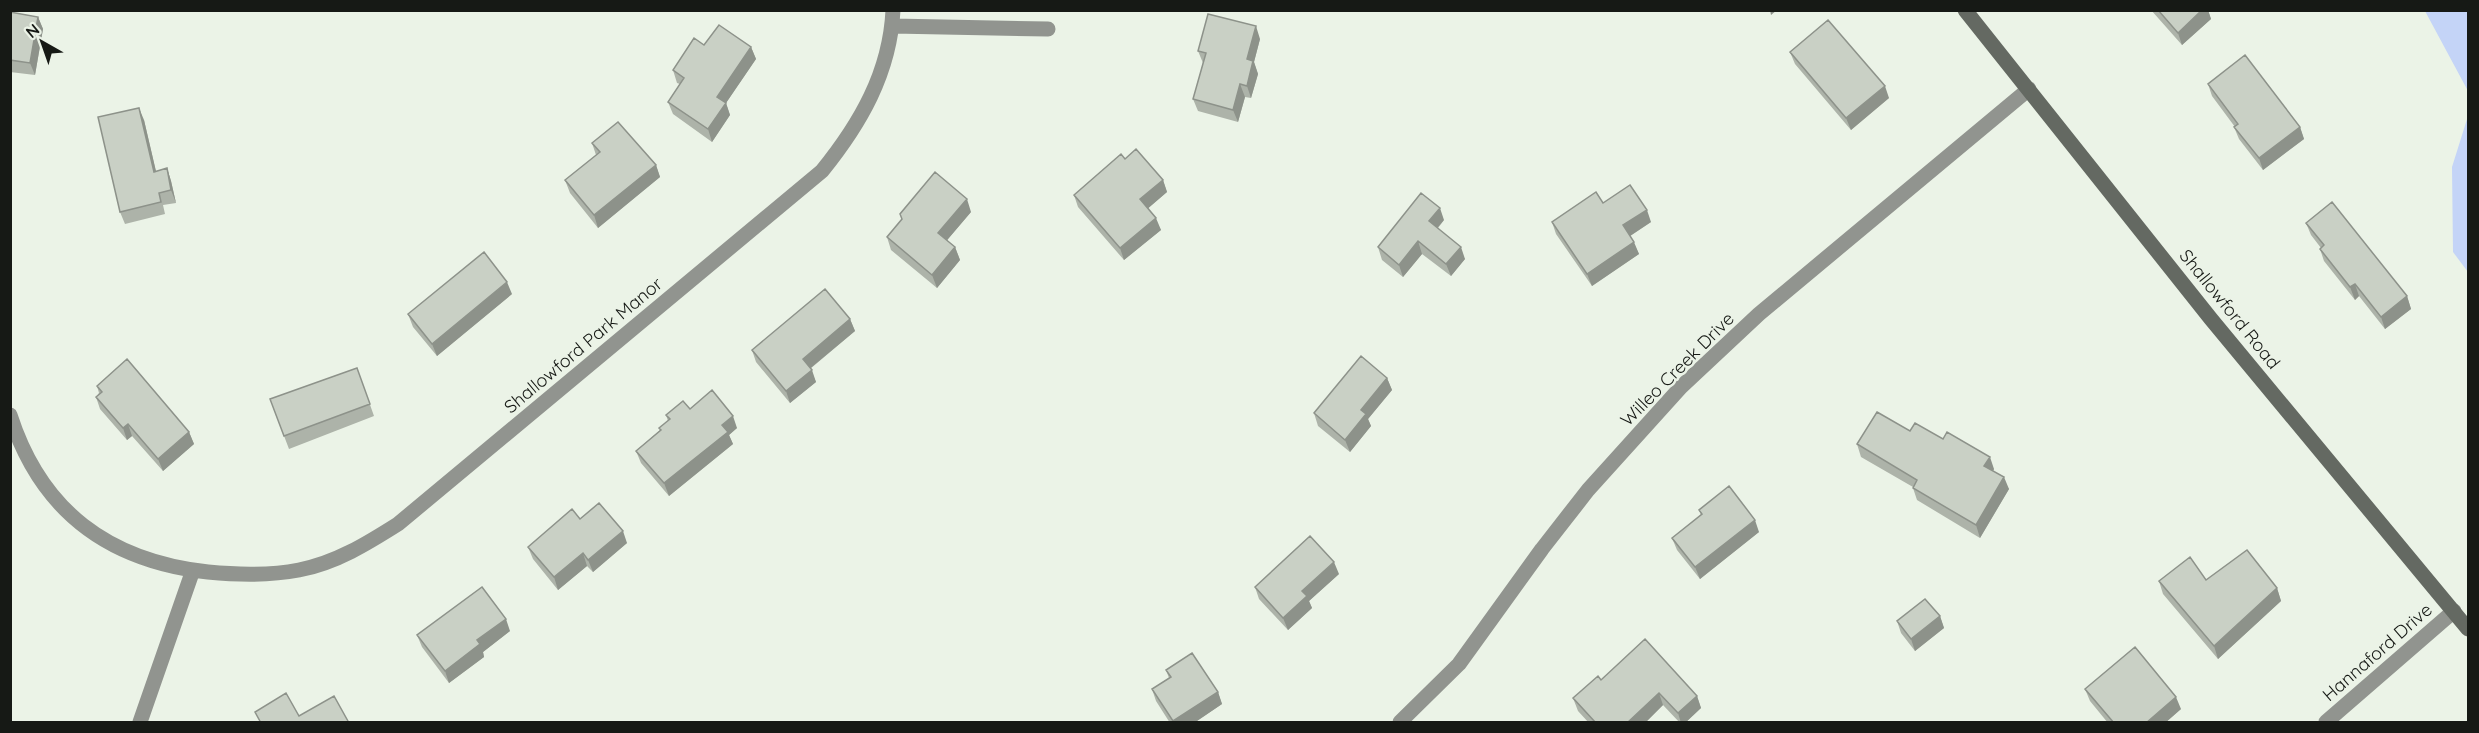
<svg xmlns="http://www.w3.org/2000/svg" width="2479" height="733" viewBox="0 0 2479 733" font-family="Quicksand,sans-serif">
<rect width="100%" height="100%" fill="#ebf3e7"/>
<path fill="#c4d4f7" d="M 2425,11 L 2468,11 L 2468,91 Z
M 2468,116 L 2468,272 L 2453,252 L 2452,167 Z"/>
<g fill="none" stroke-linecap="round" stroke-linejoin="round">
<path stroke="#91948f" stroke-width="15" d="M 893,26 L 1048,29
M 10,415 C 41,511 108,561 208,572 C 239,575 268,576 299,570 C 336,563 368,543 398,524 L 822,171 C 860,124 890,73 893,10
M 140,722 L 193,570
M 1400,722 L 1459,664 L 1542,549 L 1588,490 L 1681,387 L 1759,314 L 2029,89
M 2326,722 L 2454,611"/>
<path stroke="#646962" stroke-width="15" d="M 1965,10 L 2211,319 L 2468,629"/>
</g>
<path fill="#adb3a9" d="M 2151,10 L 2208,10 L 2211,19 L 2182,45 Z
M 10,12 L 38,17 L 43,29 L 35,75 L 10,72 Z
M 1260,39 L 1254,62 L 1258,74 L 1251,98 L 1245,97 L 1238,122 L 1198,111 L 1193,99 L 1203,63 L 1198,51 Z
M 704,45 L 751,47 L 756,59 L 726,103 L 730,115 L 712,142 L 673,114 L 668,102 L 680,84 L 677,83 L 673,70 Z
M 1790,52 L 1889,98 L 1851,130 L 1795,64 Z
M 2208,84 L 2300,127 L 2304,139 L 2263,170 L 2239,139 L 2234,127 L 2235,127 L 2212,96 Z
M 144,120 L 156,172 L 167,168 L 171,181 L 176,203 L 163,205 L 165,214 L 125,224 L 120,212 Z
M 592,143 L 656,165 L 660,177 L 598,228 L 570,193 L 565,180 L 596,155 Z
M 1125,159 L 1163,180 L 1167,192 L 1148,208 L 1161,230 L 1124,260 L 1078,207 L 1074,195 Z
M 1603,203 L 1651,222 L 1630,236 L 1639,254 L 1592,286 L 1556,234 L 1552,222 Z
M 971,212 L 947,240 L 955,247 L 960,260 L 937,288 L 891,250 L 887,237 Z
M 1444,220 L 1438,228 L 1465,259 L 1451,276 L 1422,254 L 1403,277 L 1382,260 L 1378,247 Z
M 2306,223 L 2407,296 L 2411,309 L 2385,329 L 2359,296 L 2355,300 L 2324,261 L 2320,249 L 2321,248 L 2311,235 Z
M 512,294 L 437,356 L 413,327 L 408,314 Z
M 850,319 L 855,331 L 810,369 L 816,382 L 790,403 L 756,362 L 752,350 Z
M 357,368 L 374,416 L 289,449 L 270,399 Z
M 1387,378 L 1392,390 L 1368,419 L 1371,426 L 1350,452 L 1318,426 L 1314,413 Z
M 97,386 L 189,432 L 194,444 L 163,471 L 132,436 L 127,440 L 100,409 L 96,397 L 99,393 Z
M 690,409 L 737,428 L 729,435 L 733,444 L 669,496 L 641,463 L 636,451 L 660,430 L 659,428 L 668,421 L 666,415 Z
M 1910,431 L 1994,469 L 1993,471 L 2009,489 L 1980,538 L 1917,500 L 1913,488 L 1913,487 L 1861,457 L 1857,444 Z
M 1699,510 L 1759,532 L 1700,579 L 1677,550 L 1672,538 L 1701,515 Z
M 580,519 L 627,543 L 593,572 L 587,566 L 558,590 L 533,559 L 528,547 Z
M 1339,574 L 1309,601 L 1312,608 L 1288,630 L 1259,599 L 1255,587 Z
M 2206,580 L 2277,588 L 2281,601 L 2218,659 L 2163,594 L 2159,581 Z
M 1940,616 L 1944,628 L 1915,651 L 1901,633 L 1897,621 Z
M 510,631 L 483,652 L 484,657 L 449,683 L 422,647 L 417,635 Z
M 1166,670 L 1218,692 L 1222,704 L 1194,723 L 1170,723 L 1156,701 L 1152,689 L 1169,678 Z
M 1601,680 L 1697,696 L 1701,708 L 1685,723 L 1680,723 L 1663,705 L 1645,723 L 1589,723 L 1578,711 L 1573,698 Z
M 2085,689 L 2181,709 L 2165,723 L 2108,723 L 2090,701 Z"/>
<path fill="#8d928a" d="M 1770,10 L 1777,10 L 1771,15 Z
M 2202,10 L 2208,10 L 2211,19 L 2182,45 L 2178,33 Z
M 38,17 L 43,29 L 35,75 L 30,63 Z
M 1256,26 L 1260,39 L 1254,62 L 1258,74 L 1251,98 L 1247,86 L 1247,59 Z
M 751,47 L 756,59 L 726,103 L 730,115 L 712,142 L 708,129 L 717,97 Z
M 1240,84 L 1245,97 L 1238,122 L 1233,110 Z
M 1885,86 L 1889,98 L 1851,130 L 1846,118 Z
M 139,108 L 144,120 L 159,184 L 154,172 Z
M 2300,127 L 2304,139 L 2263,170 L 2259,158 Z
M 656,165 L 660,177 L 598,228 L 594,215 Z
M 167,168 L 171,181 L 176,203 L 171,190 Z
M 1163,180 L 1167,192 L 1145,211 L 1140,199 Z
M 967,199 L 971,212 L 943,245 L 938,233 Z
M 1440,208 L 1444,220 L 1433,233 L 1429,221 Z
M 1647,210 L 1651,222 L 1627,238 L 1623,225 Z
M 1156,218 L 1161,230 L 1124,260 L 1120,248 Z
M 1418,241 L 1422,254 L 1403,277 L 1399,265 Z
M 1634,242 L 1639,254 L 1592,286 L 1587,274 Z
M 955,247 L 960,260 L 937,288 L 932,275 Z
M 1461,247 L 1465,259 L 1451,276 L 1446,264 Z
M 507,282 L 512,294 L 437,356 L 432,344 Z
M 2355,284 L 2359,296 L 2355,300 L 2350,287 Z
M 2407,296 L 2411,309 L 2385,329 L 2381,317 Z
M 850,319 L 855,331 L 807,371 L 803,359 Z
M 812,370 L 816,382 L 790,403 L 786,391 Z
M 1387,378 L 1392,390 L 1368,419 L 1371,426 L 1350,452 L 1345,440 L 1361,410 Z
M 733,416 L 737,428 L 729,435 L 733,444 L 669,496 L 664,483 L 722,425 Z
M 128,424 L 132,436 L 127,440 L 123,428 Z
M 189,432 L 194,444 L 163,471 L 158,459 Z
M 1990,457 L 1994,469 L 1989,478 L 1984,466 Z
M 2004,477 L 2009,489 L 1980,538 L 1976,525 Z
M 1755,520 L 1759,532 L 1700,579 L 1695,567 Z
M 623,531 L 627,543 L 593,572 L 588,560 Z
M 583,553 L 587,566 L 558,590 L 554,577 Z
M 1334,562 L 1339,574 L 1309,601 L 1312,608 L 1288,630 L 1283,618 L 1302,591 Z
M 2277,588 L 2281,601 L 2218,659 L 2214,646 Z
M 1940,616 L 1944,628 L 1915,651 L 1911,639 Z
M 506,619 L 510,631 L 483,652 L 484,657 L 449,683 L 445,671 L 477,640 Z
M 1218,692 L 1222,704 L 1194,723 L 1173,723 L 1173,721 Z
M 1659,693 L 1663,705 L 1645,723 L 1627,723 Z
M 1697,696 L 1701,708 L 1685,723 L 1681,723 L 1678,713 Z
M 2176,697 L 2181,709 L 2165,723 L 2146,723 Z"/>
<path fill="#c9d0c5" stroke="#8d928a" stroke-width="1.5" d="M 2158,10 L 2202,10 L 2178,33 Z
M 10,12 L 38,17 L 30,63 L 10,60 Z
M 1208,14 L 1256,26 L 1247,59 L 1253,61 L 1247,86 L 1240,84 L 1233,110 L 1193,99 L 1206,53 L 1198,51 Z
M 1828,20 L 1885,86 L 1846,118 L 1790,52 Z
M 719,25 L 751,47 L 717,97 L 726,103 L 708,129 L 668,102 L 684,78 L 673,70 L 694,38 L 704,45 Z
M 2245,55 L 2300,127 L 2259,158 L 2234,127 L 2238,124 L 2208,84 Z
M 139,108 L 154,172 L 167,168 L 171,190 L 159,193 L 161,202 L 120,212 L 98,117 Z
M 618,122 L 656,165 L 594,215 L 565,180 L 600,152 L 592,143 Z
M 1136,149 L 1163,180 L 1140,199 L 1156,218 L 1120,248 L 1074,195 L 1121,154 L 1125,159 Z
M 935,172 L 967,199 L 938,233 L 955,247 L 932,275 L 887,237 L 902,219 L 900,214 Z
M 1630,185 L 1647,210 L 1623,225 L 1634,242 L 1587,274 L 1552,222 L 1596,192 L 1603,203 Z
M 1421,193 L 1440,208 L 1429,221 L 1461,247 L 1446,264 L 1418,241 L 1399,265 L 1378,247 Z
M 2332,202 L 2407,296 L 2381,317 L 2355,284 L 2350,287 L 2320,249 L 2324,245 L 2306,223 Z
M 484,252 L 507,282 L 432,344 L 408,314 Z
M 825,289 L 850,319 L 803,359 L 812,370 L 786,391 L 752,350 Z
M 1361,356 L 1387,378 L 1361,410 L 1366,414 L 1345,440 L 1314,413 Z
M 127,359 L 189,432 L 158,459 L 128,424 L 123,428 L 96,397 L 102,392 L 97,386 Z
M 357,368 L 370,404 L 284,436 L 270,399 Z
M 712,390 L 733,416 L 722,425 L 728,432 L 664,483 L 636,451 L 661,430 L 659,428 L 670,419 L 666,415 L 683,401 L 690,409 Z
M 1877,412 L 1910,431 L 1915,423 L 1943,439 L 1947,432 L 1990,457 L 1984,466 L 2004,477 L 1976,525 L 1913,488 L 1917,480 L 1857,444 Z
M 1729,486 L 1755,520 L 1695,567 L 1672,538 L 1702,514 L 1699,510 Z
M 599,503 L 623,531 L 588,560 L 583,553 L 554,577 L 528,547 L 572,509 L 580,519 Z
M 1310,536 L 1334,562 L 1302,591 L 1307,596 L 1283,618 L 1255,587 Z
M 2247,550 L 2277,588 L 2214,646 L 2159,581 L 2190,557 L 2206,580 Z
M 482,587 L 506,619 L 477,640 L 480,644 L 445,671 L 417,635 Z
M 1925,599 L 1940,616 L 1911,639 L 1897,621 Z
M 1645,639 L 1697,696 L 1678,713 L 1659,693 L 1627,723 L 1596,723 L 1573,698 L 1598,676 L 1601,680 Z
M 2135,647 L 2176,697 L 2146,723 L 2114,723 L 2085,689 Z
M 1192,653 L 1218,692 L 1173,721 L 1152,689 L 1171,677 L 1166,670 Z
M 286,693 L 299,716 L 334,696 L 349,723 L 261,723 L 255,712 Z"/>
<g text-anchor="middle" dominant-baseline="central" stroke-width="5" stroke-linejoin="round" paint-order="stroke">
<g font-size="18" fill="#161915" stroke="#ebf3e7">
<text transform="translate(2230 309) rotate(51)">Shallowford Road</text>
<text transform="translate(583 345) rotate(-40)">Shallowford Park Manor</text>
<text transform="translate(1677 369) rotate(-45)">Willeo Creek Drive</text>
<text transform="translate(2377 652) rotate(-41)">Hannaford Drive</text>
</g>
</g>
<rect width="2479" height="733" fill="none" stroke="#161915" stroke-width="24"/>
<g transform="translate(42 42) rotate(320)" stroke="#ebf3e7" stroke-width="4.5" paint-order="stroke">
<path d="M0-4.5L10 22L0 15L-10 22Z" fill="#161915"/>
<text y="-9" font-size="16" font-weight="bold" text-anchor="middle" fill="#161915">N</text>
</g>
</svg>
